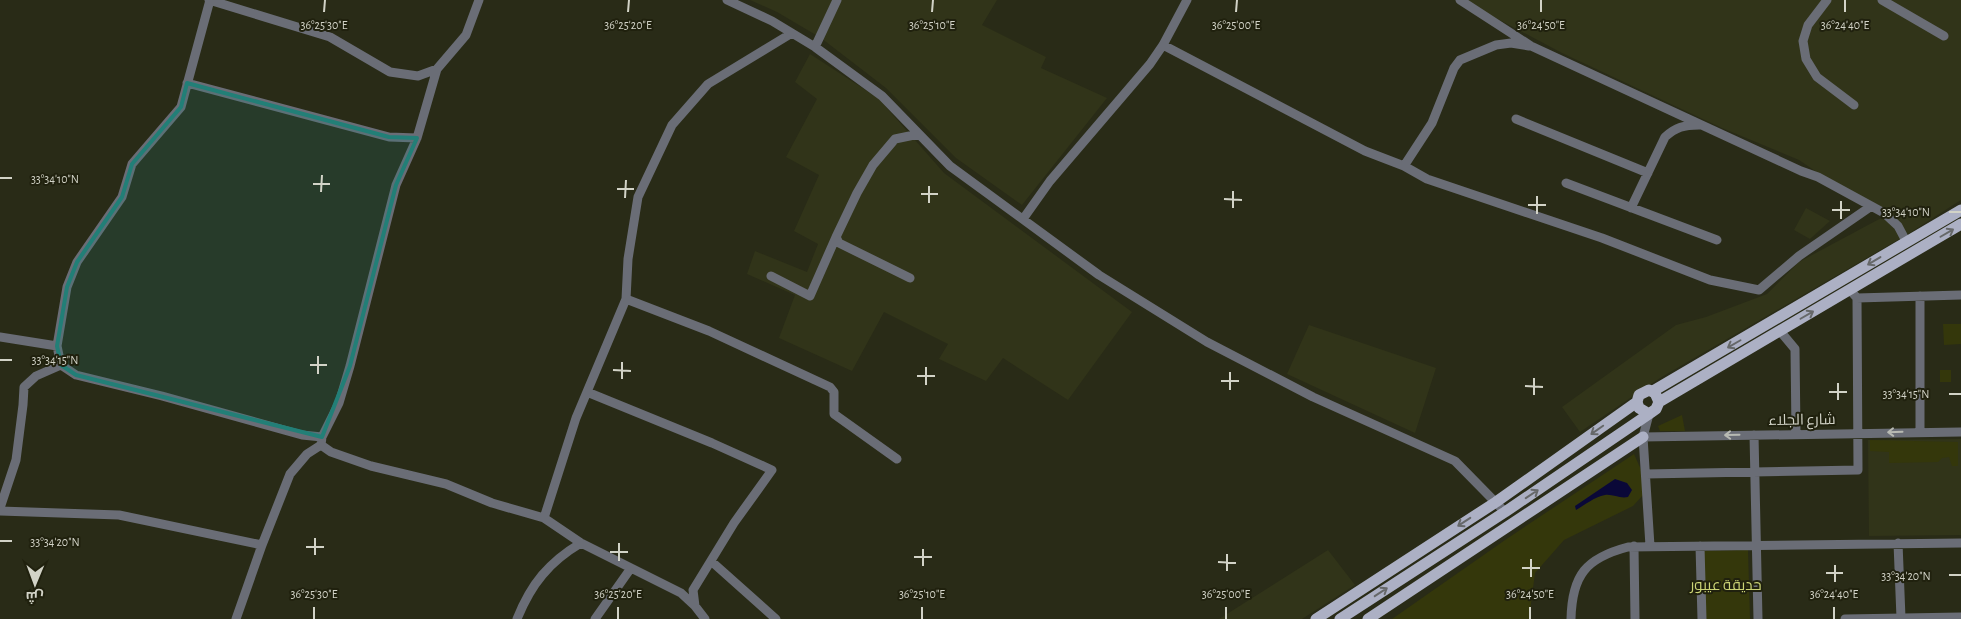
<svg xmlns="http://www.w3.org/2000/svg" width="1961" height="619" viewBox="0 0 1961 619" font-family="'Alegreya Sans',Cairo,sans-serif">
<rect width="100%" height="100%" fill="#292b17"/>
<path fill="#313419" d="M 750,0 L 997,0 L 982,25 L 1046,57 L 1041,68 L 1107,98 L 1022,205 L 956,158 L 886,88 L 821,38 L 777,12 Z
M 1462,0 L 1961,0 L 1961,200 L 1908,234 L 1893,224 L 1901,238 L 1660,378 L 1580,432 L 1562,407 L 1676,325 L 1706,317 L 1767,294 L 1799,262 L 1883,217 L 1799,160 L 1722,128 L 1562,53 Z
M 810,54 L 878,98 L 944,173 L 1132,312 L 1068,400 L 1003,358 L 986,381 L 939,359 L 948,344 L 884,312 L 852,371 L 779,338 L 795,295 L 747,274 L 755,251 L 807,272 L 818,244 L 794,231 L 819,175 L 786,157 L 817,99 L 795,82 Z
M 1806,208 L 1830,221 L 1810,239 L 1794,230 Z
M 1309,325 L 1436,368 L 1415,433 L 1287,374 Z
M 1961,439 L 1961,535 L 1869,536 L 1868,440 Z
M 1328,550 L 1355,585 L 1302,619 L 1219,619 Z"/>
<path fill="#34370b" d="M 1943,324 L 1961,324 L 1961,344 L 1944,345 Z
M 1940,370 L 1951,370 L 1951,382 L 1940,382 Z
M 1682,415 L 1685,431 L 1660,431 L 1658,426 Z
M 1870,440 L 1958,442 L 1958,466 L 1952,466 L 1949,457 L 1942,458 L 1938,462 L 1889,463 L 1889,452 L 1870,451 Z
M 1634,454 L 1642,472 L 1644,494 L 1633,506 L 1564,540 L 1535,573 L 1529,619 L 1392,619 L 1508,538 Z
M 1748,550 L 1750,619 L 1705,619 L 1703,551 Z"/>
<path fill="#0a0838" d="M 1615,479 L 1627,483 L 1632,490 L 1628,497 C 1620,499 1613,494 1605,495 C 1594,497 1585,505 1576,510 L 1575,506 Z"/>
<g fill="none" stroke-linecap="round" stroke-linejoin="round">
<path stroke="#6a6d76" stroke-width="9" d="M 209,0 L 330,37 L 390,72 L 418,76 L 437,69
M 210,0 L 181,107 L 132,164 L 122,197 L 77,262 L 67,287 L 57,346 L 61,365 L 76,375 L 162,396 L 302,435 L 322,437
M 479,0 L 466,35 L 437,69 L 417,138 L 396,185 L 350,366 L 339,403 L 322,437 L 321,445 L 331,452 L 371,466 L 446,484 L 492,503 L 544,518 L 581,543 L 681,593 L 695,606 L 705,619
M 727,0 L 772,21 L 815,47 L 882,96 L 950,166 L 1099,275 L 1207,342 L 1313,397 L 1455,461 L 1505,512
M 1460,0 L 1531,46 L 1801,171 L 1818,177 L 1884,213 L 1898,226 L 1906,241
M 1827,0 L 1808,25 L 1803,41 L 1806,59 L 1817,77 L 1854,105
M 1882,0 L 1944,36
M 1163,45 L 1365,151 L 1404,166 L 1427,179 L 1602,238 L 1710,280 L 1759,290 L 1799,256 L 1870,207
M 815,47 L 837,0
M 187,83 L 389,137 L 417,138
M 1516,119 L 1648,173
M 1404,166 L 1432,123 L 1454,68 L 1460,60 L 1496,45 L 1511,43 L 1529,46
M 1566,183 L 1717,240
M 1631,208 L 1665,137 C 1676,127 1684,125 1699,125
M 1023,219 L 1050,181 L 1150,64 L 1163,45 L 1187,0
M 771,276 L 810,296 L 836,237
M 910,278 L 839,243 L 836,237 L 857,193 L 873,165 L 895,139 L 919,134
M 1857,298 L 1961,295
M 626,299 L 709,331 L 830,387 L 834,392 L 834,414 L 897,459
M 1780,331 L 1795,349 L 1796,433
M 0,337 L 57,346
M 587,392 L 712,443 L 772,470 L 734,523 L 693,590 L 695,606
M 1649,414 L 1643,437 L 1650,546
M 1920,432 L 1920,296
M 1754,435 L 1758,619
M 1643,437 L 1961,432
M 1646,474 L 1858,470 L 1857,298 L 1850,290
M 0,508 L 16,460 L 23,405 L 24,387 L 36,376 L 61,365
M 0,511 L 119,515 L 262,545
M 544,518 L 576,418 L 626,299 L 628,259 L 638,197 L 672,125 L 708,84 L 792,33
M 1898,543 L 1901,618
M 1634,546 L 1635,619
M 1700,546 L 1702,619
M 711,561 L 776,619
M 236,619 L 262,545 L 290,474 L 307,454 L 321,445
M 517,619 C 531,584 549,562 581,543
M 595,619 L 631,568
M 1571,619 C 1572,575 1586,558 1628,547 L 1961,543
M 1845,619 L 1961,617"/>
<path stroke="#acb0c4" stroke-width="11" d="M 1649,390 L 1655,393 L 1659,402 L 1656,409 L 1649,414 L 1639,408 L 1637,402 L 1639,395 Z
M 1653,391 L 1961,210
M 1659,402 L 1961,224
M 1316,619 L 1496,502 L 1637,402
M 1340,619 L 1505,512 L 1649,414
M 1368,619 L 1643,437"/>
</g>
<defs><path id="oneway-shaft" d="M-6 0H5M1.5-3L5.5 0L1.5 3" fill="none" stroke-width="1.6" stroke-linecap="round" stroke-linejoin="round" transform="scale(1.25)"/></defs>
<g stroke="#666869">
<use href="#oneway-shaft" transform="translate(1947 233) rotate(-30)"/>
<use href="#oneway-shaft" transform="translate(1874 261) rotate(149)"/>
<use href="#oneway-shaft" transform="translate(1807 315) rotate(-30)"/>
<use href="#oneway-shaft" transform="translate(1734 344) rotate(150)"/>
<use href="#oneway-shaft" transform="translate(1597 430) rotate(145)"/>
<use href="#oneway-shaft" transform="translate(1532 494) rotate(-34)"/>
<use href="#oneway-shaft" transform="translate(1464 522) rotate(147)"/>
<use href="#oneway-shaft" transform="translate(1381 592) rotate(-33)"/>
</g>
<g stroke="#b8bab3">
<use href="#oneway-shaft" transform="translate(1895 432) rotate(178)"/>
<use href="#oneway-shaft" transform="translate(1732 435) rotate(179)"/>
</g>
<path fill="#227f77" fill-opacity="0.2" stroke="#227f77" stroke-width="4" stroke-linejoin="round" d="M 187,83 L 389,137 L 417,138 L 396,185 L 350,366 L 322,437 L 76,375 L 61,365 L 57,346 L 67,287 L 77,262 L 122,197 L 132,164 L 181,107 Z"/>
<path fill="none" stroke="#d2d3c7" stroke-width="2" d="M 324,12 L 325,0M 628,12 L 629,0M 932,12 L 933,0M 1236,12 L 1237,0M 1541,12 L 1541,0M 1845,12 L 1845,0M 0,178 L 12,178M 313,184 L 330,184M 617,189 L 634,189M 321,192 L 322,175M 921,194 L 938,194M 625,198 L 626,180M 1224,199 L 1242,200M 929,203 L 929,186M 1528,205 L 1546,205M 1233,208 L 1233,191M 1832,210 L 1850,210M 1949,212 L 1961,212M 1537,214 L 1537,196M 1841,219 L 1841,201M 0,360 L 12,360M 310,365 L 327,365M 613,370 L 631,371M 318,374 L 318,356M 917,376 L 935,376M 622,379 L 622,362M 1221,381 L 1239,381M 926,385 L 926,367M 1525,386 L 1543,387M 1230,390 L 1230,372M 1829,392 L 1847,392M 1949,394 L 1961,394M 1534,395 L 1534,378M 1838,400 L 1838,383M 0,541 L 12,541M 306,547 L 324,547M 610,552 L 628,552M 315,555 L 315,538M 914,557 L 932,557M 619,561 L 619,543M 1218,562 L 1236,563M 923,566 L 923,549M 1522,568 L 1540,568M 1227,571 L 1227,554M 1826,573 L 1843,573M 1949,575 L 1961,575M 1531,577 L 1531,559M 1835,582 L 1835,565M 314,619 L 314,607M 618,619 L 618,607M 922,619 L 922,607M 1226,619 L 1226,607M 1530,619 L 1530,607M 1834,619 L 1834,607"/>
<g text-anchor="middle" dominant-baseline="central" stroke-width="4" stroke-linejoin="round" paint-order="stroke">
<g font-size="15" fill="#d2d3c7" stroke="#20210e">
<text transform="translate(1802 420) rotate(-1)">شارع الجلاء</text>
</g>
<g font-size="15" fill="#cbd475" stroke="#20210e">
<text x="1726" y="585">حديقة عيبور</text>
</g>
</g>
<g font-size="12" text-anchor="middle" fill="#d2d3c7" stroke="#20210e" stroke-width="4" stroke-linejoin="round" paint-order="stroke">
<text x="324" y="29">36°25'30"E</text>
<text x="628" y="29">36°25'20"E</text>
<text x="932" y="29">36°25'10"E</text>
<text x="1236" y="29">36°25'00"E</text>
<text x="1541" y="29">36°24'50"E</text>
<text x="1845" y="29">36°24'40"E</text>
<text x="55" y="183">33°34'10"N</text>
<text x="1906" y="216">33°34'10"N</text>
<text x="55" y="364">33°34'15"N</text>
<text x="1906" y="398">33°34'15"N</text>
<text x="55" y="546">33°34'20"N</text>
<text x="1906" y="580">33°34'20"N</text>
<text x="314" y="598">36°25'30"E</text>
<text x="618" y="598">36°25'20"E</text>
<text x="922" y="598">36°25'10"E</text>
<text x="1226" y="598">36°25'00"E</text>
<text x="1530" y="598">36°24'50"E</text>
<text x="1834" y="598">36°24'40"E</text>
</g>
<g transform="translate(35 584) rotate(181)" stroke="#20210e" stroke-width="4" paint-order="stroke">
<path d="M0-4L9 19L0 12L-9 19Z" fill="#d2d3c7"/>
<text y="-8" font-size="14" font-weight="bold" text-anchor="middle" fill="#d2d3c7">ش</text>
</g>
</svg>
